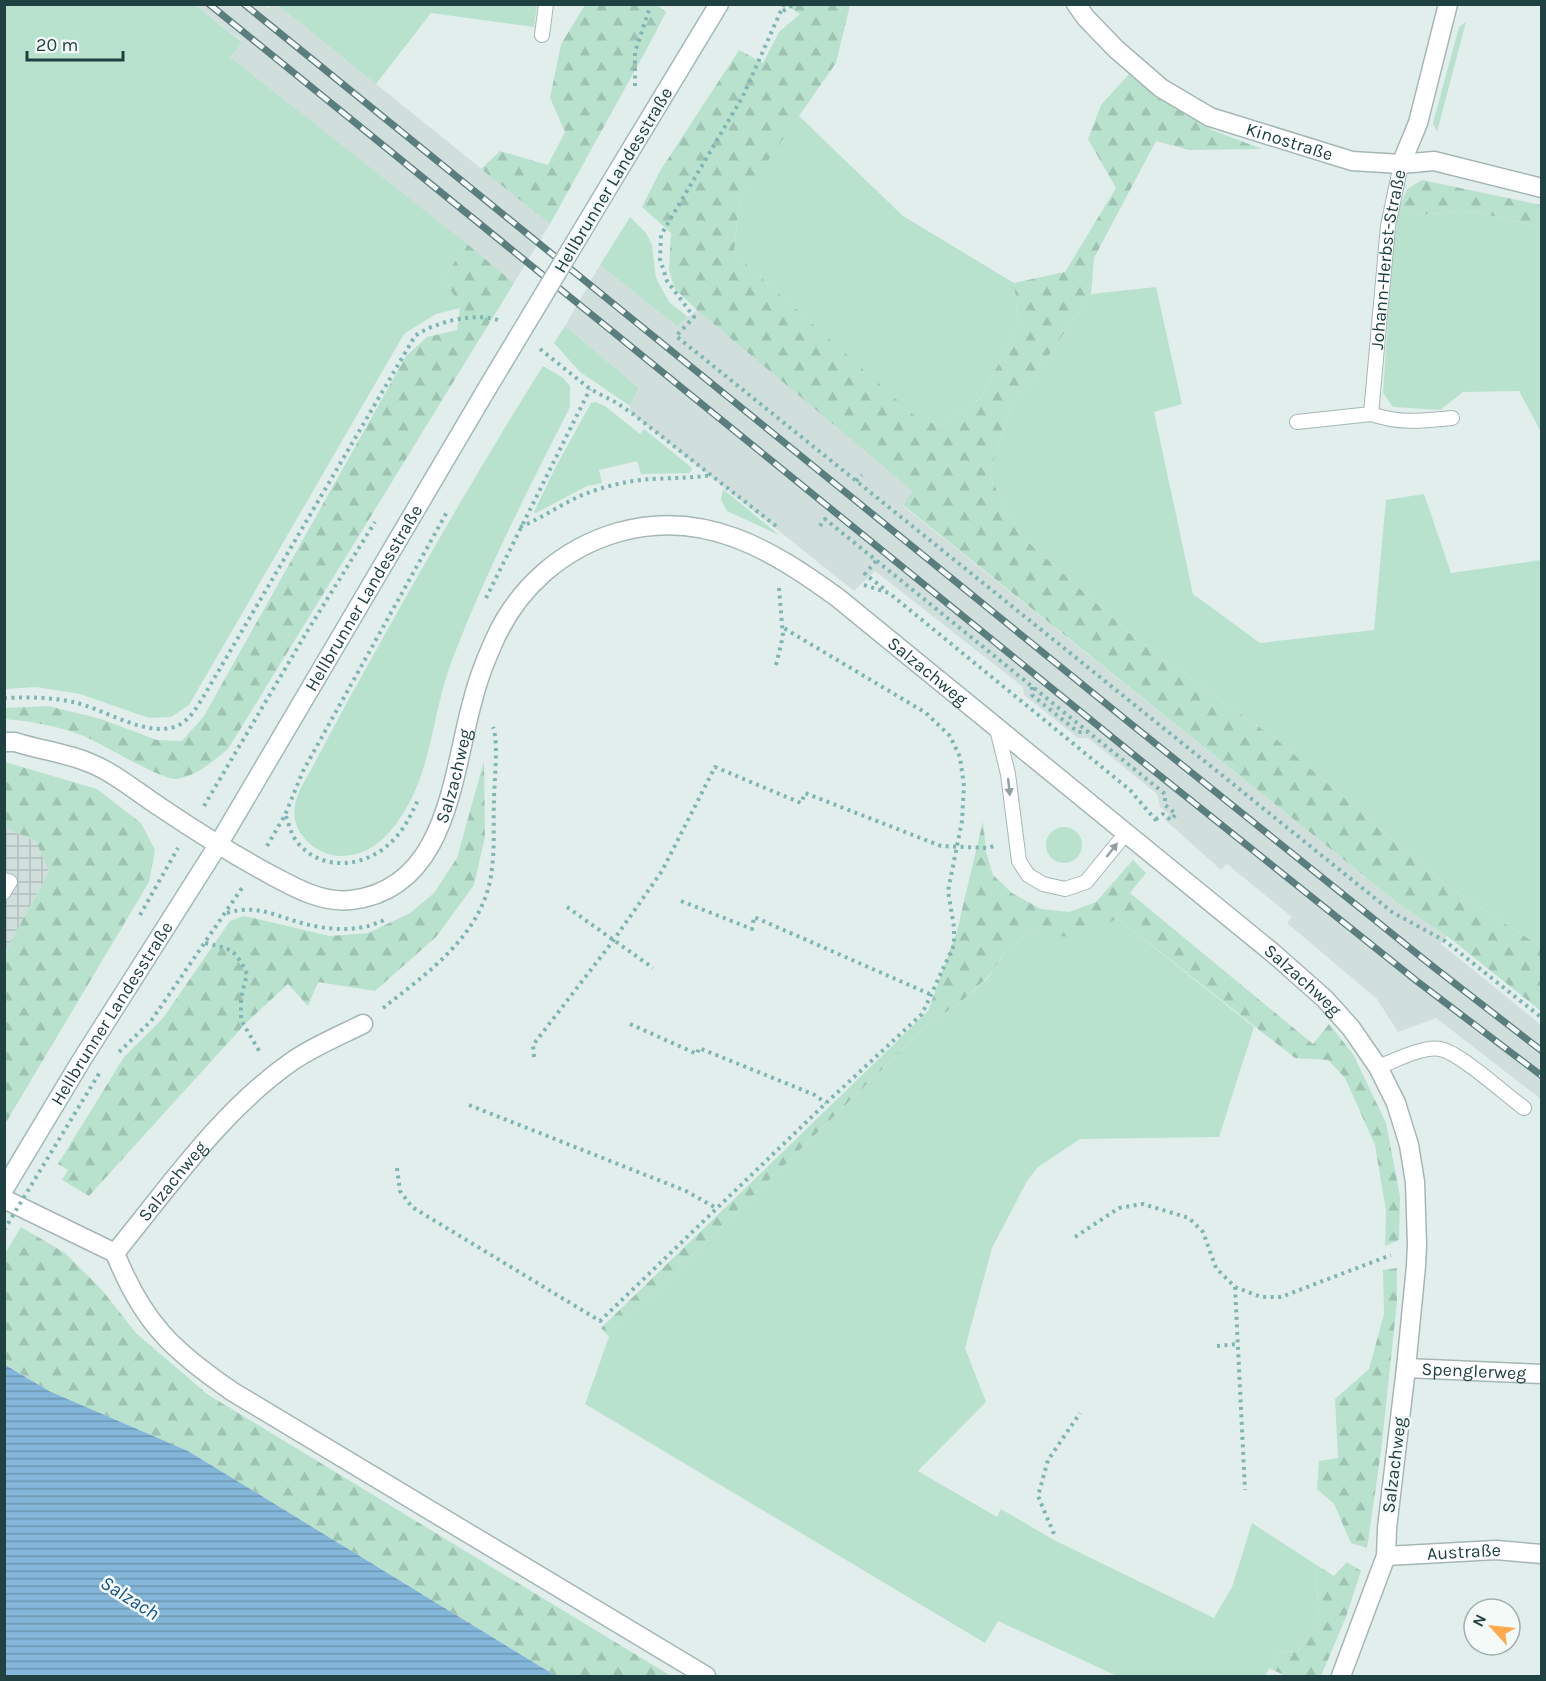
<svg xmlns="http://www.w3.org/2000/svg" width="1546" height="1681" viewBox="0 0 1546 1681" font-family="Karla,sans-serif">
<defs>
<pattern id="industrial-grid" width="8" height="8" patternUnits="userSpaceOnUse" patternTransform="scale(1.5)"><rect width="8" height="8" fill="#d0dedc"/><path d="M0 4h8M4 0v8" fill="none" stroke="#b2c0be"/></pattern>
<pattern id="forest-firs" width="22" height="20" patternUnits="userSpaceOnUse" patternTransform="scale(1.5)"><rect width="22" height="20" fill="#b9e2ce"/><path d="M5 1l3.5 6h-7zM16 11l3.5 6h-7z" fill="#9fc3b2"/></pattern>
<pattern id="water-rules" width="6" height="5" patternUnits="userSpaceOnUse" patternTransform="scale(1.5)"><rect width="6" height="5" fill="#84b6d9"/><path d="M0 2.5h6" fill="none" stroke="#6c96b2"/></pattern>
</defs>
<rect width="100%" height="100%" fill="#e2eeec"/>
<path fill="#d0dedc" d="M 263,4 L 268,8 L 271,5 L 278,5 L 550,224 L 514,283 L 230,57 L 242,41 L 195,5 Z
M 600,265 L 677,326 L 697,310 L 914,491 L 903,506 L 1399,904 L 1447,936 L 1441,944 L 1541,1025 L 1541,1099 L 1436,1018 L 1398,1032 L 1377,999 L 1287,923 L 1292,917 L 1227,864 L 1221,870 L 1164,819 L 1169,814 L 1160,807 L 1157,794 L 1088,738 L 1078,738 L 1024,695 L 1023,687 L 875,571 L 854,591 L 630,412 L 630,406 L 639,388 L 565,326 Z"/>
<path fill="url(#industrial-grid)" d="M 5,828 L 36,841 L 49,872 L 5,952 Z"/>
<path fill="#b9e2ce" d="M 5,5 L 195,5 L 242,42 L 230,57 L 467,244 L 444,277 L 460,308 L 436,314 L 404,334 L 189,705 L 171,717 L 149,718 L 80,694 L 36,687 L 5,689 Z
M 278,5 L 537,5 L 534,27 L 431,13 L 376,84 Z
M 1466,22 L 1437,132 L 1433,123 L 1459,27 Z
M 798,115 L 903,216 L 1014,283 L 1019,325 L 980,399 L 940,426 L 915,417 L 734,253 L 739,202 Z
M 1400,206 L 1415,215 L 1471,211 L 1541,227 L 1541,432 L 1519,391 L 1463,392 L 1440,410 L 1393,407 L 1383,393 L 1393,246 Z
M 630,217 L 646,233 L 652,245 L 656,278 L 669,302 L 688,317 L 677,326 L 600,265 Z
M 1156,287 L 1182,404 L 1154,412 L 1193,594 L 1260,643 L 1374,630 L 1386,500 L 1424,494 L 1451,573 L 1541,560 L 1541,947 L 1442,882 L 1276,739 L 1136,639 L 1018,533 L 989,475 L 1009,413 L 1091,294 Z
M 565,326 L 639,388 L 630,406 L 580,372 L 554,343 Z
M 543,366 L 562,377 L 570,386 L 570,407 C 528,490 484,575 451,663 C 436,703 432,753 415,791 C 405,813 389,839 367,850 C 352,857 334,859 319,850 C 303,841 291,824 295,805 C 297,793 305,780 311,770 C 324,745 337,721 350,697 C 412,585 475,474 543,366 Z
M 596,402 L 605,406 L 640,434 L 644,429 L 691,467 L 692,470 L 689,473 L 641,474 L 637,461 L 599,470 L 602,483 L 587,486 L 536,513 L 534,512 L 555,468 L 591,403 Z
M 723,489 L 779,535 L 727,511 L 721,500 Z
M1046 845a18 18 0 1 1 36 0a18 18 0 1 1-36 0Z
M 1117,918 L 1254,1027 L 1219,1137 L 1080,1139 L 1038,1167 L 1027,1181 L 992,1248 L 965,1348 L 986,1402 L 918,1471 L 997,1517 L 1001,1509 L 1054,1540 L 1214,1618 L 1232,1587 L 1252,1523 L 1315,1564 L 1319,1618 L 1298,1652 L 1279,1651 L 1265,1676 L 1117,1676 L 998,1621 L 985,1643 L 585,1404 L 609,1337 L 925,1027 L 964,999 L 988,978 L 1006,951 L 1029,932 L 1040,934 L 1093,932 Z"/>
<path fill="url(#forest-firs)" d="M 585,5 L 657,5 L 666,12 L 649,45 L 550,224 L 481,169 L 500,151 L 548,165 L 565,132 L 550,98 L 561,44 Z
M 786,5 L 850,5 L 836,63 L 739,202 L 734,253 L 915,416 L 940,426 L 980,399 L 1019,325 L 1014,283 L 1065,272 L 1116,188 L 1088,139 L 1101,105 L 1129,74 L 1177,109 L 1212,130 L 1262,149 L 1189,150 L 1156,141 L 1094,258 L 1091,294 L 1009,413 L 989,475 L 1018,533 L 1136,639 L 1276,739 L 1442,882 L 1541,947 L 1541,1011 L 1447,936 L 1399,904 L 903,505 L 913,491 L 697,310 L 675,289 L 669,270 L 671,233 L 642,207 L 660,171 L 739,50 L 763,63 L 779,32 L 800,14 Z
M 1422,180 L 1541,205 L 1541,227 L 1471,211 L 1415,215 L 1400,206 L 1407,189 Z
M 467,244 L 514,283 L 228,749 C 212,762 198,775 177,779 C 162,781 100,742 81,735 C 58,726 29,721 5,719 L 5,708 L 48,706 L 101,719 L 157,740 L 182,741 L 204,716 L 406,356 L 427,337 L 457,330 L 460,308 L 444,277 Z
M 484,761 L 485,837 L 474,885 L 437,936 L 375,991 L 318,982 L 308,1006 L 288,984 L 246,1023 L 89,1196 L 62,1180 L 68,1170 L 58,1164 L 124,1057 L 163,1018 L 230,921 L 244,916 L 330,936 L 368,933 L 410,913 L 434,893 L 457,858 Z
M 5,762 L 97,789 L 141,823 L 155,850 L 149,882 L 5,1124 L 5,952 L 49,872 L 36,841 L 5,828 Z
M 983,821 L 986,851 L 993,875 L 1012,893 L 1041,909 L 1069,912 L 1096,902 L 1133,860 L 1146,873 L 1130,893 L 1313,1044 L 1329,1024 L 1353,1054 L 1386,1123 L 1400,1196 L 1399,1240 L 1385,1246 L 1386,1211 L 1375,1145 L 1345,1078 L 1328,1060 L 1295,1058 L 1117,918 C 1109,923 1100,930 1091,933 C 1071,939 1049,936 1029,932 L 1006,951 L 988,977 L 964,999 L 925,1027 L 609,1337 L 601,1328 L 928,1011 L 957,931 Z
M 21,1227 L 65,1253 L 102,1290 L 136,1333 L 207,1394 L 671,1676 L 556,1676 L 188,1451 L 49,1391 L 5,1364 L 4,1255 Z
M 1397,1268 L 1397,1302 L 1381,1452 L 1367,1548 L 1351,1543 L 1334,1504 L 1317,1489 L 1319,1461 L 1338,1458 L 1335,1399 L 1369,1369 L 1384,1314 L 1383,1270 Z
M 1347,1562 L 1361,1571 L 1346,1617 L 1321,1676 L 1286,1676 L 1269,1668 L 1279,1651 L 1298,1652 L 1319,1618 L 1315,1564 L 1334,1576 Z"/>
<path fill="url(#water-rules)" d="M 4,1364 L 49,1391 L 188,1451 L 556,1676 L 5,1676 Z"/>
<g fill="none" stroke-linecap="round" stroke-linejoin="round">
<defs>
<g id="service">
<path d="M 542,35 L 546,4"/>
<path d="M 1371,414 C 1400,424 1422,421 1452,418"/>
<path id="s1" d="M 1297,422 L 1371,414 L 1388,226 L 1401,164"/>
<path d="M 997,729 L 1008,774 L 1019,861 L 1028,875 L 1043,884 L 1065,889 L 1086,882 L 1126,833"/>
<path d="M 4,880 L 10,882 L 4,892"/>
<path d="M 1378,1067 C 1394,1061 1423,1046 1440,1049 C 1459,1052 1506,1095 1524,1108"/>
</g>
<g id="minor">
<path id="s2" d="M 1076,4 L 1086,18 L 1116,49 L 1161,88 L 1210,117 L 1352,161 L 1401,164 L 1434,161 L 1542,188"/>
<path d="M 1401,164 L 1418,123 L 1448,4"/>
<path id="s3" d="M 4,742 L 15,742 C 39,750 67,753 90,763 C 115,773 137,792 160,807 C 197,832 234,855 273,876 C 297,889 323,903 351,900 C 447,889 452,776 472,703 C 477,682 485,661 494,641 C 518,587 563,548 619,532 C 704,508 772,550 838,598 L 1273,953 L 1325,999 L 1351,1028 L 1378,1067 L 1396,1103 L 1409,1145 L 1415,1182 L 1417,1245 L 1416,1266 L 1406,1368 L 1387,1528 L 1386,1556 L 1341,1676"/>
<path d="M 4,1199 L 115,1253"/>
<path d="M 115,1253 C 143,1323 173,1351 233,1392 L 706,1676"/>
<path id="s4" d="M 115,1253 C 169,1187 220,1112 291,1062 C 312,1047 339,1036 363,1024"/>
<path id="s5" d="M 1406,1368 L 1542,1374"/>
<path id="s6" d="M 1386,1556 L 1496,1550 L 1542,1554"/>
</g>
<g id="secondary">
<path d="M 627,156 L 719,4"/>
<path id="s7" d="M 4,1189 L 81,1061 L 218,845 L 485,392"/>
</g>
</defs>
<use href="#service" stroke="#a4b7b5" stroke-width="16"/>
<use href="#minor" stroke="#a4b7b5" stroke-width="21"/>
<use href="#secondary" stroke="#9fbbb9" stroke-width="21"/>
<path stroke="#7fb5b3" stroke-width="4" stroke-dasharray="3 4.5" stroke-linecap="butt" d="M 784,4 L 743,96 L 661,235 L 660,259 L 667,281 L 694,317 L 676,336 L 1392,912 L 1445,941 L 1542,1018
M 783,11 L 794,4
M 635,86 L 635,52 L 651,4
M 540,349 L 590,389 L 617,403 L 633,414 L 776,526
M 856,481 L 862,475
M 820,526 L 825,519 L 1165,794 L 1165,805 L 1176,814 L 1171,820 L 1163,814 L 1155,820
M 520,527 C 543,518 562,503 585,494 C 605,486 631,480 652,479 C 673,478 692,478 712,475
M 876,561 L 865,574 L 887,591
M 864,585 L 889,593 L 1130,790 L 1159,824
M 486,598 L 590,389
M 776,665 L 783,636 L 779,588
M 1032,687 L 1032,695 L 1078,732 L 1087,732
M 4,698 C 27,697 51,697 73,702 C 103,708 149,740 179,725 C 191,719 198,705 205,694 L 415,336 C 434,322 478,311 500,321
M 204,806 L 308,630 L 375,522
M 286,816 C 289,825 291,834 297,842 C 323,874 370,867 395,838 C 406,827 412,812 419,798
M 267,846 L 285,815 L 303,771 L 447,512
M 681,901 L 752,929 L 754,917 L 932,995
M 567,907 L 653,968
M 227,913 C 254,905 269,913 295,921 C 323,930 358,934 386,919
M 140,915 L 178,848
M 205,943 C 232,949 235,949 247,974 L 241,998 L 241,1020 L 261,1054
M 383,1008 C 429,972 486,932 492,868 C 495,846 493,822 494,800 C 494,781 499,743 493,727
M 630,1024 L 697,1054 L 699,1048 L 815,1095 L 826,1103
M 119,1052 L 151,1021 L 242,888
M 534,1057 L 533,1045 L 613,941 L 662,871 L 715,767 L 801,803 L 805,793 L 941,846 L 988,848 L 994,846
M 469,1105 L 686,1191 L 716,1208
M 397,1168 L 400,1191 L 412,1207 L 600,1321 L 826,1103 L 922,1014 L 954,945 L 954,927 L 948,891 L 962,821 L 964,786 L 960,757 L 950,736 L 926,713 L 782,627
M 1075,1237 L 1119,1208 L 1143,1204 L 1189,1218 L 1203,1232 L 1216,1268 L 1235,1287 L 1261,1297 L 1281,1297 L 1391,1255
M 1235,1287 L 1245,1490
M 1217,1346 L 1237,1344
M 1054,1534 L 1038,1496 L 1048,1460 L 1080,1413"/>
<use href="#service" stroke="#fff" stroke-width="14"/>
<use href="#minor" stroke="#fff" stroke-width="18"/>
<use href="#secondary" stroke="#fff" stroke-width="18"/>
<defs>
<path id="rail" d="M 209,4 L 1134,755 L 1418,982 L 1542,1076
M 244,4 L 1131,724 L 1431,965 L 1542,1051"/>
</defs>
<use href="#rail" stroke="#5a7d7d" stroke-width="7"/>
<use href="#rail" stroke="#f3faf8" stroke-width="4.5" stroke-dasharray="14" stroke-linecap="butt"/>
<defs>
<path id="secondary-bridge" d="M 485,392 L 627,156"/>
</defs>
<use href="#secondary-bridge" stroke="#9fbbb9" stroke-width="21" stroke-linecap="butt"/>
<path stroke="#7fb5b3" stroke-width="4" stroke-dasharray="3 4.5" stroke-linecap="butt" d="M 4,1230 L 100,1072"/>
<use href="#secondary-bridge" stroke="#fff" stroke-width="18"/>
</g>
<defs><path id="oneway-solid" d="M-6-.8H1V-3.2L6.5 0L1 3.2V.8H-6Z" transform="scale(1.5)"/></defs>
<g fill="#90a0a0">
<use href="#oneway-solid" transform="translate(1009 787) rotate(84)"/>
<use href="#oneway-solid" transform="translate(1112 850) rotate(-52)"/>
</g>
<g text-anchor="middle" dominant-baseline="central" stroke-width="5" stroke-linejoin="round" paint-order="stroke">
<g font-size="18" fill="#204141" stroke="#f3faf8">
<text stroke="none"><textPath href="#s2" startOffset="260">Kinostraße</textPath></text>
<text transform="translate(613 180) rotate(-59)">Hellbrunner Landesstraße</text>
<text stroke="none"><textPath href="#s1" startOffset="230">Johann-Herbst-Straße</textPath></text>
<text stroke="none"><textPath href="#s7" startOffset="692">Hellbrunner Landesstraße</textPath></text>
<text stroke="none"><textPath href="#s3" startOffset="1227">Salzachweg</textPath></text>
<text stroke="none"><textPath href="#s3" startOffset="561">Salzachweg</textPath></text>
<text stroke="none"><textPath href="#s3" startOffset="1713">Salzachweg</textPath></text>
<text stroke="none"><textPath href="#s7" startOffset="206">Hellbrunner Landesstraße</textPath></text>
<text stroke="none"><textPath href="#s4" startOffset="92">Salzachweg</textPath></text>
<text stroke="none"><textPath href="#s5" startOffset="68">Spenglerweg</textPath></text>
<text transform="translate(1394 1465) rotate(-83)">Salzachweg</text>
<text stroke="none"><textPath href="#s6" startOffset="78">Austraße</textPath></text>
</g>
<g font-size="20" font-style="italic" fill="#125485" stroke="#f3faf8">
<text transform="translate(130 1598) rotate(32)">Salzach</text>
</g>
</g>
<rect width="1546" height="1681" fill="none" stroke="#204141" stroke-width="12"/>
<g transform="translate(1492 1627) rotate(297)"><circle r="28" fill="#f3faf8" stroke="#9fb0af" stroke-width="1.5"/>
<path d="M0-4.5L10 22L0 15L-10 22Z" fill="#ffa94f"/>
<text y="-9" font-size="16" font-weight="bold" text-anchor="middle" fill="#204141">N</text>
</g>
<path d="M27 51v9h96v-9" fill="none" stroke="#204141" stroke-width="3"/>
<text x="36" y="51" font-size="18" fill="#204141" stroke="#f3faf8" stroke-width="4.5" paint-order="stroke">20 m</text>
</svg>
